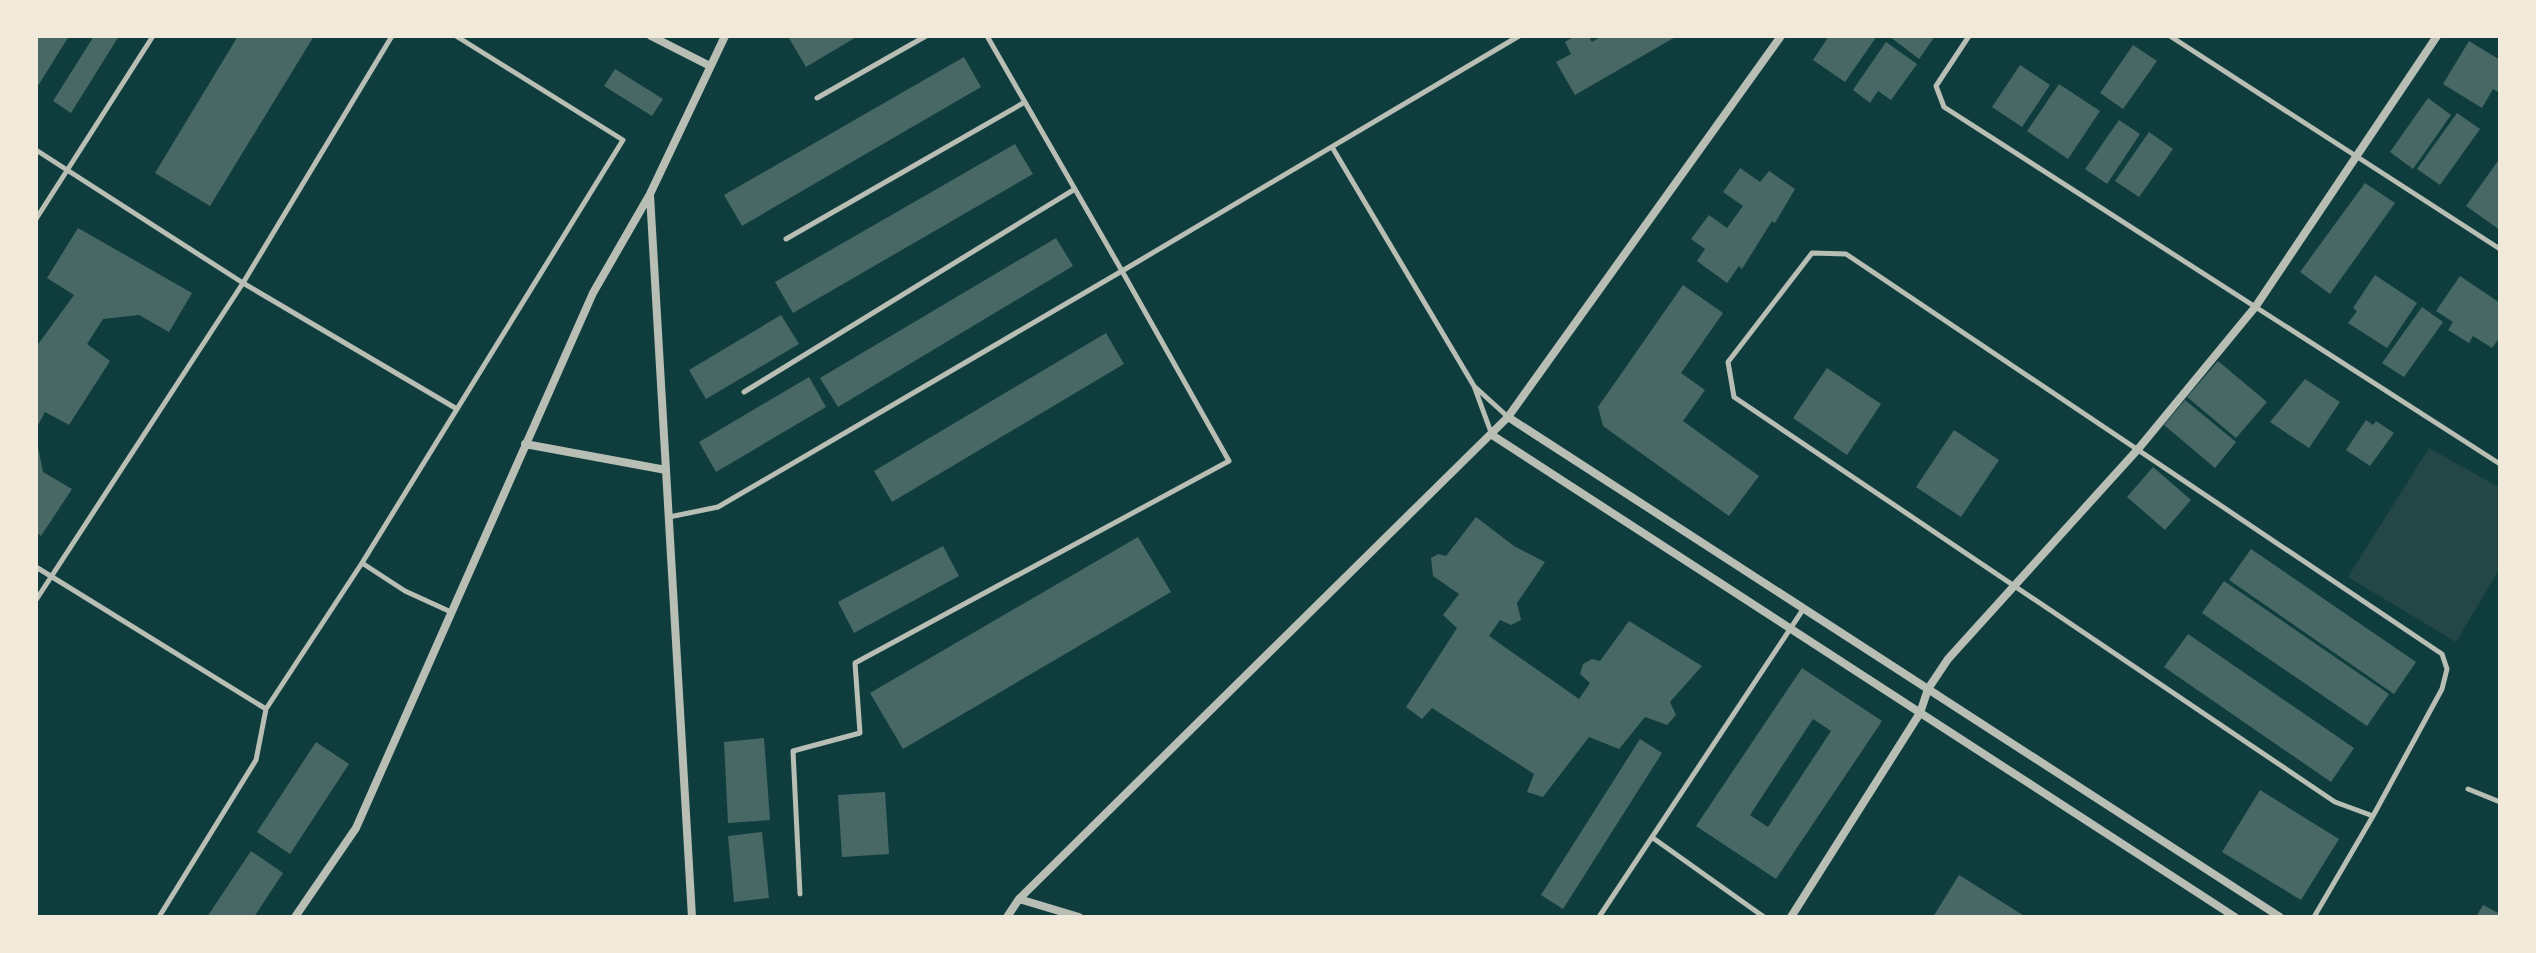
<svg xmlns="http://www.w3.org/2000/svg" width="2536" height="953" viewBox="0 0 2536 953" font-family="Quicksand,sans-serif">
<rect width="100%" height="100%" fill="#0f3d3e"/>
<path fill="#244646" d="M 2429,448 L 2500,488 L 2500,568 L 2456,642 L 2348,577 Z"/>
<path fill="#486865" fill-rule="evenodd" d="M 36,36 L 69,36 L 36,89 Z
M 94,36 L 119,36 L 71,113 L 53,101 Z
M 238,36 L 314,36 L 210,206 L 155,173 Z
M 793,36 L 858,36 L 806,67 L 789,38 Z
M 1575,36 L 1588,36 L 1592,42 L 1602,36 L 1677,36 L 1575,95 L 1556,62 L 1571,54 L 1565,42 Z
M 1829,36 L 1877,36 L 1845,82 L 1813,60 Z
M 1889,36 L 1935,36 L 1919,59 Z
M 2469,41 L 2500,60 L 2500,93 L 2493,89 L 2482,108 L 2443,84 Z
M 1886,42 L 1917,64 L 1891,100 L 1878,91 L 1870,103 L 1853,90 Z
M 2133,45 L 2157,61 L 2123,109 L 2100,93 Z
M 964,57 L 981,87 L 742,226 L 724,195 Z
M 2020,65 L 2050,85 L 2022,127 L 1992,107 Z
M 615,69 L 663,99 L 652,116 L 604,86 Z
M 2059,84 L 2100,111 L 2068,159 L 2027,131 Z
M 2428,98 L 2451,115 L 2413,169 L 2390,152 Z
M 2457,113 L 2480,129 L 2440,185 L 2417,169 Z
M 2119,120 L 2140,134 L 2107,184 L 2085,169 Z
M 2149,132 L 2173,149 L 2139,197 L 2115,181 Z
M 1015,144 L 1033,174 L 793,313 L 775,282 Z
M 2500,158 L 2500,230 L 2466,206 Z
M 1740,168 L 1760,182 L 1769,171 L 1795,189 L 1775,223 L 1772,221 L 1742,269 L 1739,266 L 1727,283 L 1697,261 L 1705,249 L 1691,239 L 1709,215 L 1727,228 L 1743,206 L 1723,192 Z
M 2365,183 L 2395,203 L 2330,294 L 2300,272 Z
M 78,228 L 192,293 L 169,332 L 139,315 L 103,319 L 87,344 L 110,361 L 69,425 L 45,412 L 36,429 L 36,347 L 74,295 L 47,278 Z
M 1056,238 L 1073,266 L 838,407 L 820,378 Z
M 2375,275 L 2417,303 L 2387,348 L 2348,323 L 2357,311 L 2353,308 Z
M 2460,276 L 2500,303 L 2500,337 L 2492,348 L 2473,336 L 2469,343 L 2448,330 L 2453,322 L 2436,311 Z
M 1683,285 L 1723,313 L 1681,373 L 1705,390 L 1683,421 L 1759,476 L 1729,516 L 1603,426 L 1598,407 Z
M 2422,307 L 2443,322 L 2404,377 L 2382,363 Z
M 781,315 L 799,344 L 706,399 L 689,370 Z
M 1106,333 L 1124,364 L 892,502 L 874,471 Z
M 2218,361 L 2267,402 L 2236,438 L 2187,397 Z
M 1827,368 L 1881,404 L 1847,455 L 1793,418 Z
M 809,377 L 826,407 L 716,472 L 699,442 Z
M 2305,379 L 2340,402 L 2309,448 L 2270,422 Z
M 2185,400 L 2236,442 L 2215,468 L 2164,425 Z
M 2366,420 L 2373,425 L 2376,421 L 2394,433 L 2370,466 L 2346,450 Z
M 1954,430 L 1999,460 L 1961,517 L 1916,487 Z
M 36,437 L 43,472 L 72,489 L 41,536 L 36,532 Z
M 2153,467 L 2191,500 L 2165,530 L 2127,497 Z
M 1476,517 L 1514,546 L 1545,562 L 1517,603 L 1521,620 L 1511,625 L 1500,620 L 1489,636 L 1579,699 L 1590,683 L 1580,674 L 1583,664 L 1592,659 L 1600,661 L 1629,621 L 1702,666 L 1670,702 L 1676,715 L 1667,725 L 1645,717 L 1619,749 L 1589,737 L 1543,797 L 1527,792 L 1534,774 L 1432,708 L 1422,719 L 1406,707 L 1457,628 L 1443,615 L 1459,594 L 1433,576 L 1431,558 L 1438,554 L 1446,556 Z
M 1138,537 L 1171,592 L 903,749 L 870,693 Z
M 943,546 L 959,576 L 854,633 L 838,602 Z
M 2251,549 L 2416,662 L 2394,694 L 2229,580 Z
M 2224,581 L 2389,694 L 2367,726 L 2202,613 Z
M 2188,634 L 2354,748 L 2331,782 L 2164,667 Z
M 1802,668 L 1882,721 L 1776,879 L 1696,826 ZM 1813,719 L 1831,731 L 1768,827 L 1750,815 Z
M 764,738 L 770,820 L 728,823 L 724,742 Z
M 1640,739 L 1662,753 L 1563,909 L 1541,895 Z
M 316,742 L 349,764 L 290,854 L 257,832 Z
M 2260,790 L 2339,839 L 2301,900 L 2222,852 Z
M 885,792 L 889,854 L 842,857 L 838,795 Z
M 762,832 L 769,898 L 734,902 L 728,836 Z
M 251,851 L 283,873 L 254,917 L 207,917 Z
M 1959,875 L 2026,917 L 1933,917 Z
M 2483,905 L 2500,914 L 2500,917 L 2476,917 Z"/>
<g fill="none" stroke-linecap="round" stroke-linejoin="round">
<path stroke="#b8beb3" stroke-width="5" d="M 987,36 L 1122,271 L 1519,36
M 1969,36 L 1936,86 L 1944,107 L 2500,464
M 2170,36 L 2500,249
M 817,98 L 926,36
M 1332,147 L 1474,386 L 1492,435
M 36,150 L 243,283 L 457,409
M 36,219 L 153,36
M 786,239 L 1025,102
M 1812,253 L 1846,254 L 2442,654 L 2447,669 L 2442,689 L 2373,816 L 2335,802 L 1734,397 L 1728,362 Z
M 1475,387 L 1508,417
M 744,392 L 1075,189
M 669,517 L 718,507 L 1122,271 L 1229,461 L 855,663 L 860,733 L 793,751 L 800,894
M 362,563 L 405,591 L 451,612
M 36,567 L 266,709
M 36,600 L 243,283 L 392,36
M 2468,789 L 2500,802
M 1653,838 L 1764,917
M 159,917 L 256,760 L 266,709 L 362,563 L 623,140 L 456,36
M 1599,917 L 1804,608
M 2314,917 L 2373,816"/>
<path stroke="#b8beb3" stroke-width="8" d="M 651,36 L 710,66
M 650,195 L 692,917
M 1508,417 L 2280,917
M 1492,435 L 2235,917
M 525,444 L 666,470
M 1019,899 L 1079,917
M 295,917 L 356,828 L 593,293 L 650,194 L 725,36
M 1007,917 L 1019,899 L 1508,417 L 1781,36
M 1791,917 L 1920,713 L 1928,689 L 1948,659 L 2139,448 L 2256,306 L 2437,36"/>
</g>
<rect width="2536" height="953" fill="none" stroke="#f1e9da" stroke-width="76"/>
</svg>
